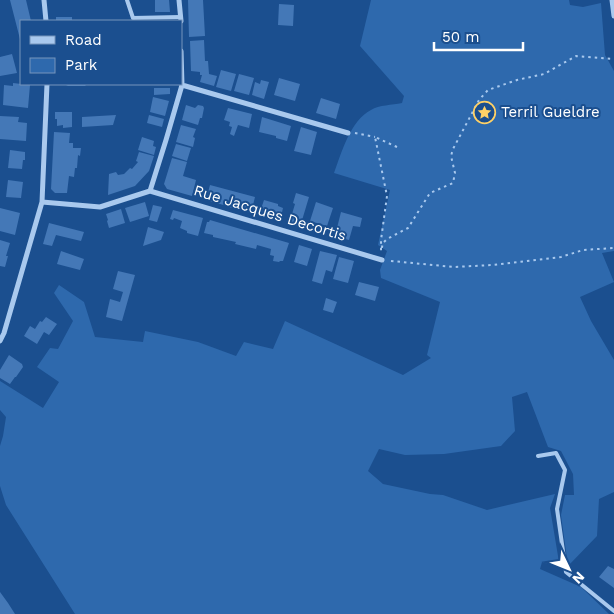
<svg xmlns="http://www.w3.org/2000/svg" width="614" height="614" viewBox="0 0 614 614" font-family="'Work Sans',sans-serif">
<rect width="100%" height="100%" fill="#1b4f8f"/>
<path fill="#2e69ad" d="M 371,0 L 569,0 L 570,5 L 583,7 L 601,3 L 605,55 L 614,71 L 614,251 L 602,253 L 614,282 L 580,297 L 591,321 L 614,360 L 614,492 L 599,499 L 597,536 L 568,566 L 561,515 L 565,495 L 574,495 L 573,474 L 561,451 L 548,447 L 527,392 L 512,397 L 515,431 L 501,446 L 444,454 L 405,455 L 379,449 L 368,471 L 383,484 L 430,494 L 443,495 L 487,510 L 555,494 L 550,508 L 560,568 L 542,562 L 540,569 L 581,587 L 609,614 L 75,614 L 6,505 L 0,486 L 0,446 L 3,436 L 6,417 L 0,410 L 0,381 L 43,408 L 59,382 L 37,367 L 50,348 L 58,349 L 73,321 L 54,293 L 59,285 L 84,302 L 95,337 L 143,342 L 145,331 L 198,342 L 236,356 L 244,342 L 273,349 L 285,321 L 403,375 L 431,358 L 427,355 L 440,302 L 381,278 L 380,270 L 387,251 L 378,245 L 390,190 L 334,173 C 342,152 350,121 371,110 C 379,105 392,105 402,103 L 404,96 L 360,46 Z"/>
<path fill="#4478b7" d="M 10,0 L 26,0 L 31,21 L 21,21 L 21,43 Z
M 155,0 L 169,0 L 170,12 L 155,12 Z
M 188,0 L 203,0 L 205,36 L 189,37 Z
M 279,4 L 294,5 L 293,26 L 278,25 Z
M 56,17 L 72,17 L 72,21 L 56,21 Z
M 204,40 L 205,61 L 208,61 L 209,74 L 217,76 L 214,86 L 200,82 L 202,75 L 200,75 L 200,72 L 191,71 L 190,41 Z
M 12,54 L 17,73 L 0,76 L 0,57 Z
M 221,70 L 236,74 L 231,91 L 216,87 Z
M 239,74 L 254,78 L 249,95 L 234,91 Z
M 279,78 L 300,84 L 295,101 L 274,95 Z
M 261,80 L 269,82 L 264,99 L 252,95 L 255,82 L 260,84 Z
M 13,83 L 30,85 L 28,108 L 3,105 L 4,85 L 13,86 Z
M 66,84 L 87,84 L 85,86 L 68,86 L 66,85 Z
M 154,88 L 170,88 L 170,94 L 154,95 Z
M 153,97 L 169,101 L 165,116 L 150,112 Z
M 321,98 L 340,104 L 336,119 L 316,113 Z
M 186,105 L 195,108 L 198,105 L 203,106 L 204,108 L 202,118 L 200,118 L 198,125 L 182,120 Z
M 228,108 L 252,114 L 249,128 L 238,125 L 234,136 L 230,134 L 232,127 L 229,126 L 230,122 L 224,120 Z
M 55,112 L 72,112 L 72,127 L 63,128 L 63,125 L 57,126 L 57,119 L 55,119 Z
M 116,115 L 113,125 L 82,127 L 82,117 Z
M 149,115 L 164,119 L 162,127 L 147,123 Z
M 0,116 L 19,117 L 18,122 L 27,123 L 26,141 L 0,139 Z
M 262,117 L 291,126 L 287,141 L 276,138 L 276,136 L 259,132 Z
M 181,125 L 196,129 L 193,137 L 195,138 L 193,147 L 176,142 Z
M 301,127 L 317,132 L 311,155 L 294,151 Z
M 54,132 L 70,133 L 69,143 L 73,143 L 73,148 L 81,148 L 80,156 L 78,155 L 77,168 L 75,168 L 74,177 L 69,176 L 67,193 L 55,193 L 51,189 Z
M 142,137 L 154,141 L 153,146 L 156,147 L 154,155 L 138,150 Z
M 176,144 L 191,148 L 187,161 L 172,156 Z
M 10,150 L 25,152 L 25,160 L 23,160 L 22,169 L 8,168 Z
M 139,152 L 154,156 L 149,171 L 135,186 L 108,195 L 109,174 L 116,172 L 118,175 L 124,174 L 130,168 L 132,169 L 138,162 L 136,161 Z
M 172,158 L 187,162 L 183,176 L 196,180 L 192,196 L 167,189 L 164,184 Z
M 8,180 L 23,182 L 21,198 L 6,197 Z
M 210,185 L 255,197 L 251,213 L 229,207 L 232,196 L 230,196 L 227,206 L 206,200 Z
M 296,193 L 309,197 L 300,227 L 289,224 L 295,204 L 293,203 Z
M 264,200 L 278,204 L 278,206 L 283,208 L 280,221 L 259,215 Z
M 145,202 L 149,216 L 130,222 L 125,208 Z
M 316,202 L 333,208 L 327,226 L 310,221 Z
M 153,205 L 162,207 L 157,222 L 149,220 Z
M 0,208 L 20,213 L 15,235 L 0,231 Z
M 121,209 L 125,223 L 109,228 L 107,221 L 108,220 L 106,214 Z
M 173,210 L 203,218 L 198,236 L 187,233 L 187,231 L 180,228 L 182,221 L 174,218 L 173,220 L 170,219 Z
M 341,212 L 362,218 L 360,227 L 353,226 L 349,240 L 335,236 Z
M 210,220 L 289,243 L 283,261 L 280,261 L 279,262 L 273,261 L 274,256 L 270,255 L 271,249 L 257,245 L 256,249 L 235,244 L 236,242 L 213,237 L 213,235 L 204,233 L 207,222 L 209,222 Z
M 49,223 L 84,232 L 81,241 L 56,235 L 52,246 L 43,244 Z
M 148,227 L 164,232 L 161,240 L 143,246 Z
M 0,240 L 10,243 L 6,256 L 8,256 L 5,267 L 0,266 Z
M 299,245 L 312,249 L 307,266 L 294,262 Z
M 61,251 L 84,259 L 80,270 L 57,264 Z
M 320,251 L 337,255 L 332,272 L 326,270 L 322,284 L 312,281 Z
M 339,257 L 354,261 L 348,283 L 333,279 Z
M 118,271 L 135,275 L 122,321 L 106,317 L 110,299 L 120,302 L 123,292 L 113,289 Z
M 359,282 L 379,287 L 375,301 L 355,295 Z
M 326,298 L 337,302 L 333,313 L 323,310 Z
M 46,317 L 57,324 L 49,335 L 44,332 L 37,344 L 24,336 L 30,326 L 35,329 L 40,321 L 42,322 Z
M 9,355 L 22,364 L 23,367 L 16,377 L 15,377 L 10,384 L 0,378 L 0,370 Z
M 608,566 L 614,569 L 614,588 L 599,577 Z
M 0,592 L 8,603 L 15,614 L 0,614 Z"/>
<g fill="none" stroke-linecap="round" stroke-linejoin="round">
<path stroke="#a9c9ee" stroke-width="2" stroke-dasharray="2.5 4" stroke-linecap="butt" d="M 355,133 L 375,137
M 397,147 L 375,137 L 387,196 L 381,240 L 381,251 L 383,243 L 387,239 L 408,228 L 430,193 L 453,183 L 455,173 L 451,156 L 453,149 L 479,100 L 488,90 L 517,80 L 544,74 L 576,56 L 614,59
M 391,261 L 454,267 L 492,265 L 561,257 L 583,250 L 614,248"/>
<path stroke="#a9c9ee" stroke-width="4" d="M 127,0 L 133,18 L 180,17
M 538,456 L 556,453 L 565,470 L 557,509 L 566,572 L 614,611"/>
<path stroke="#a9c9ee" stroke-width="5" d="M 44,0 L 46,21
M 179,0 L 181,21
M 612,0 L 614,16
M 182,85 L 348,133
M 150,191 L 382,260
M 42,202 L 100,207 L 150,191 L 166,140 L 182,85 L 181,51
M 0,341 L 4,333 L 42,202 L 47,84"/>
</g>
<defs>
<symbol id="sight-ring" viewBox="-11 -11 22 22"><circle r="9.5" fill="#1b4f8f" stroke="#ffd166" stroke-width="1.5"/><path d="M0-6L1.8-2.2L6-1.7L2.9 1.2L3.7 5.4L0 3.3L-3.7 5.4L-2.9 1.2L-6-1.7L-1.8-2.2Z" fill="#ffd166"/></symbol>
</defs>
<g fill-rule="evenodd">
<use href="#sight-ring" x="472" y="100" width="25" height="25"/>
</g>
<g text-anchor="middle" dominant-baseline="central" stroke-width="4" stroke-linejoin="round" paint-order="stroke">
<g font-size="15" fill="#fff" stroke="#1b4f8f" text-anchor="start">
<text x="501" y="112">Terril Gueldre</text>
</g>
<g font-size="15" fill="#fff" stroke="#1b4f8f">
<text transform="translate(270 213) rotate(17)">Rue Jacques Decortis</text>
</g>
</g>
<rect x="20" y="20" width="162" height="65" fill="#1b4f8f" stroke="#7695bc"/>
<rect x="30" y="36" width="25" height="8" fill="#a9c9ee" stroke="#7695bc"/>
<text x="65" y="45" font-size="15" fill="#ffffff">Road</text>
<rect x="30" y="58" width="25" height="15" fill="#2e69ad" stroke="#7695bc"/>
<text x="65" y="70" font-size="15" fill="#ffffff">Park</text>
<g transform="translate(569 569) rotate(133)" stroke="#1b4f8f" stroke-width="4" paint-order="stroke">
<path d="M0-4L9 19L0 12L-9 19Z" fill="#ffffff"/>
<text y="-8" font-size="14" font-weight="bold" text-anchor="middle" fill="#ffffff">N</text>
</g>
<path d="M434 42v8h89v-8" fill="none" stroke="#ffffff" stroke-width="2.5"/>
<text x="442" y="42" font-size="15" fill="#ffffff" stroke="#1b4f8f" stroke-width="4" paint-order="stroke">50 m</text>
</svg>
